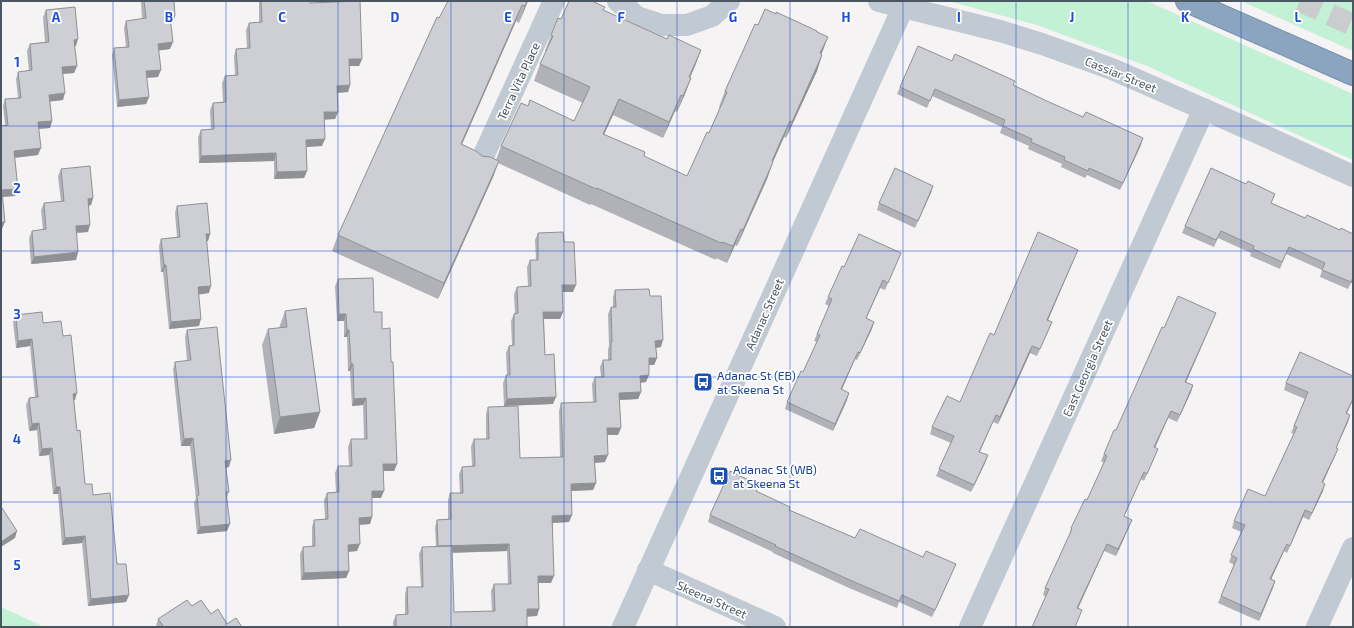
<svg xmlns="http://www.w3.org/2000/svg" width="1354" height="628" viewBox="0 0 1354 628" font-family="'Exo 2',sans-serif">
<rect width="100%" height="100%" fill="#f5f3f3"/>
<path fill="#c3f1d5" d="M 948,1 L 1147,1 L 1353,94 L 1353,160 L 1147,66 L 1037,25 Z
M 1241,1 L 1353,1 L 1353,51 Z
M 1,607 L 44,627 L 1,627 Z"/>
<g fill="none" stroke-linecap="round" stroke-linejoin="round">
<path stroke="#caccce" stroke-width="22" stroke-dasharray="22 11" stroke-linecap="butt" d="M 1300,1 L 1353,25"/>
<defs>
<path id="highway" d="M 1187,1 L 1353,74"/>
</defs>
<use href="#highway" stroke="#7690ad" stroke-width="24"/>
<path stroke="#c1cad2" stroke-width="22" d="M 618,1 L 637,17 L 661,25 L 687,25 L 712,16 L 729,1
M 879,1 L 1000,31 L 1042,44 L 1112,69 L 1267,137 L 1353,176
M 481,161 L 554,1
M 648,570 L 775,627
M 623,627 L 906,1
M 970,627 L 1204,109
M 1317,627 L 1353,548"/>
<use href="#highway" stroke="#8ba5c1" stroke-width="22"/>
</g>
<path fill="#b0b2b7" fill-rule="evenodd" d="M 141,1 L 174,1 L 173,23 L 171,23 L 170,49 L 159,50 L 158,77 L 146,78 L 149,97 L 146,104 L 117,107 L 112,55 L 114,48 L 126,47 L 124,28 L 126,21 L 142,19 Z
M 259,1 L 310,1 L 310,3 L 362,59 L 359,66 L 349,66 L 350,85 L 348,92 L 337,93 L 338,112 L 335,119 L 324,119 L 322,146 L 306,147 L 307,171 L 304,178 L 274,179 L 274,161 L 199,163 L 198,137 L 201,130 L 211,129 L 210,110 L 213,103 L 223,102 L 222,83 L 225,76 L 235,75 L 234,56 L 236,49 L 247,49 L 246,30 L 249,23 L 259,22 Z
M 448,1 L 528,1 L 519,23 L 516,21 L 462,144 L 482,156 L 496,160 L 501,146 L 528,106 L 574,121 L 583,103 L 534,81 L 540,64 L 546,51 L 545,51 L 551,35 L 561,19 L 603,11 L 667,39 L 701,50 L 695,66 L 690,78 L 691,78 L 685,94 L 677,112 L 675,111 L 663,138 L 613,115 L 604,134 L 644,157 L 687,176 L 709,133 L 720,108 L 719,107 L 725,91 L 758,25 L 817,32 L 821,54 L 822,55 L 817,71 L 786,138 L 784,137 L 773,161 L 767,179 L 737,246 L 735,245 L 727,263 L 716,258 L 716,260 L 591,204 L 590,205 L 498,163 L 493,177 L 438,299 L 332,251 L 338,235 Z
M 46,10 L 76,46 L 74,46 L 77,66 L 74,73 L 63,74 L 63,100 L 50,101 L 52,121 L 50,128 L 39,129 L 38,155 L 15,158 L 18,189 L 15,196 L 2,197 L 2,229 L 1,229 L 1,126 L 5,125 L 3,106 L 5,99 L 18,98 L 16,79 L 18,72 L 29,71 L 27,51 L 30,44 L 45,42 L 43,17 Z
M 952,61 L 1013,86 L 1141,145 L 1120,190 L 1087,175 L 1085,178 L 1061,167 L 1062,164 L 1028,149 L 1029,146 L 1000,133 L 1002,127 L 932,96 L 927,108 L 897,94 L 900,87 Z
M 61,169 L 93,198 L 91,205 L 89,206 L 88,232 L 76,233 L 78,252 L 76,260 L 31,264 L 29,238 L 32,231 L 43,230 L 41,210 L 44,203 L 61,202 L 58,176 Z
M 933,186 L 915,228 L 877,210 L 879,203 Z
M 1272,203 L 1305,218 L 1340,230 L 1353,234 L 1353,284 L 1351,283 L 1348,289 L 1320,277 L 1322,270 L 1286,254 L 1280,269 L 1250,256 L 1251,253 L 1218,238 L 1214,247 L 1182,233 L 1185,226 Z
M 177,206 L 210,234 L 208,241 L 206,241 L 209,293 L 199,294 L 199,326 L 169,329 L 163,272 L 161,272 L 159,246 L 161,239 L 177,237 L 175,213 Z
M 538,233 L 564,242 L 573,292 L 562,292 L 563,312 L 560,319 L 544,319 L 545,355 L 553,404 L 504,406 L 503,383 L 506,375 L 507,375 L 506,353 L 509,346 L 512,345 L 511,321 L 514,314 L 515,313 L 514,294 L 517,287 L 528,286 L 527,267 L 530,260 L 536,260 L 535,240 Z
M 1078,250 L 1048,320 L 1052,322 L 1037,356 L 1030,353 L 998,424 L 993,422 L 980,452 L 985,463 L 971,492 L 936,476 L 951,443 L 930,434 L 932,427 L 960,402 L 994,335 Z
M 901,253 L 885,290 L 880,288 L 866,319 L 874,322 L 857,360 L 855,359 L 842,389 L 847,400 L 833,431 L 785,409 L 787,402 L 803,372 L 817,342 L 814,341 L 829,306 L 825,304 L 828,297 L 844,267 Z
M 338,279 L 374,312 L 382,329 L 391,362 L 397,464 L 394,471 L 383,471 L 381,498 L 372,498 L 372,517 L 370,524 L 359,525 L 357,551 L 348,552 L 349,571 L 346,578 L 301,580 L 300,554 L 303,547 L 312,546 L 312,527 L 314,520 L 325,519 L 324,500 L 327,493 L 336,492 L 335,473 L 338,466 L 349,466 L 348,447 L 351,439 L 364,439 L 363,405 L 352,406 L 350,371 L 348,371 L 347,337 L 344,337 L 344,321 L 337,321 L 335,286 Z
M 615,290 L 650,296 L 661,347 L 656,348 L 657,358 L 654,365 L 649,365 L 646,382 L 640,383 L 641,392 L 638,399 L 620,400 L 618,435 L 607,435 L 605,462 L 595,463 L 596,483 L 593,490 L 571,491 L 572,515 L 569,522 L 553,523 L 551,583 L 539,583 L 539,609 L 537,616 L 527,616 L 527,627 L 393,627 L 393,622 L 396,615 L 405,614 L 405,594 L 407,587 L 421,587 L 419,554 L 422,547 L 436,547 L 435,527 L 437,520 L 448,519 L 448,500 L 450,493 L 460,493 L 459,474 L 462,467 L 472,466 L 471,446 L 474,439 L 486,439 L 486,414 L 488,407 L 520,458 L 560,457 L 559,411 L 561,403 L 593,402 L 592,384 L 595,377 L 601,377 L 600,367 L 603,360 L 608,360 L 608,349 L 609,346 L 608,314 L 611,307 L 613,307 L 613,297 ZM 507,551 L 508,584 L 494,584 L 491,591 L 492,611 L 454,612 L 452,553 Z
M 285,311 L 320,412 L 314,428 L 274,434 L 262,345 L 268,329 L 279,328 Z
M 16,315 L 43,323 L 63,336 L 75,400 L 74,400 L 77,431 L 85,484 L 93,495 L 129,595 L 126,602 L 88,606 L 82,543 L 62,545 L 58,494 L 53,494 L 49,455 L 39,456 L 37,430 L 29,431 L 26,405 L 29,398 L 35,397 L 30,346 L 16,348 L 13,322 Z
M 1213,320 L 1186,382 L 1191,392 L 1177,422 L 1168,418 L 1155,448 L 1155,456 L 1144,481 L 1141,479 L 1124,517 L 1129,527 L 1116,556 L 1104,551 L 1078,608 L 1080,617 L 1043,595 L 1045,588 L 1069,536 L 1071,528 L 1087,500 L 1104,463 L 1101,461 L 1104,454 L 1116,430 L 1164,328 Z
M 187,330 L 220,359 L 229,467 L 226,468 L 229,492 L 227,497 L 227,531 L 197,534 L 194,503 L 196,498 L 190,446 L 181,446 L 173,369 L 175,362 L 187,361 L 185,337 Z
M 1286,383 L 1353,400 L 1347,414 L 1348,422 L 1336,448 L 1335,456 L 1323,482 L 1323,491 L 1309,520 L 1303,517 L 1287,553 L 1284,551 L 1271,579 L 1275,581 L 1259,621 L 1218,603 L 1234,565 L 1229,562 L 1241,532 L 1232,528 L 1234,521 L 1265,496 L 1294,434 L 1291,433 L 1305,399 L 1284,390 Z
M 759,485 L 756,491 L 789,510 L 855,538 L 923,557 L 956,564 L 953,571 L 932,617 L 899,602 L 897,608 L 849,588 L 773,553 L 773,552 L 708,522 L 710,515 Z
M 192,606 L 211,614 L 227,624 L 242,627 L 156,627 L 156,626 L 158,619 Z"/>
<path fill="#909195" d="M 527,1 L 528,1 L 519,23 L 525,6 Z
M 522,5 L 516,21 L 455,160 L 461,144 Z
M 170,16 L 175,16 L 173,23 L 168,23 Z
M 828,37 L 822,53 L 814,70 L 820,53 Z
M 78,39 L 76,46 L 71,47 L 74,40 Z
M 173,42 L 170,49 L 156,51 L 158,44 Z
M 701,50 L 695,66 L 683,93 L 689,77 Z
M 822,55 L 817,71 L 786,138 L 792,122 Z
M 349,59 L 362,59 L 359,66 L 347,66 Z
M 77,66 L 74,73 L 60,74 L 62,67 Z
M 161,70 L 158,77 L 143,78 L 146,71 Z
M 691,78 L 685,94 L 677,112 L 683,96 Z
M 350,85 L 348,92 L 334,93 L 337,86 Z
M 65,93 L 63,100 L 47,102 L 49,95 Z
M 681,95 L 675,111 L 663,138 L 669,122 Z
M 149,97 L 146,104 L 117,107 L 119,100 Z
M 619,99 L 613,115 L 597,150 L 603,134 Z
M 324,112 L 338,112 L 335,119 L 321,120 Z
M 52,121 L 50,128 L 35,129 L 38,122 Z
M 790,121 L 784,137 L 766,178 L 772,161 Z
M 1143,138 L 1141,145 L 1120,190 L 1123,183 Z
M 325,139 L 322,146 L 303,147 L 306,140 Z
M 41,148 L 38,155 L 11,158 L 14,151 Z
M 276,153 L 274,161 L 199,163 L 201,156 Z
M 499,161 L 493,177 L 438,299 L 444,283 Z
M 773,162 L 767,179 L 737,246 L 743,230 Z
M 307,171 L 304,178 L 274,179 L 277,172 Z
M 933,186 L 931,193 L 915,228 Z
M 18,189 L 15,196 L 1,197 L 1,190 Z
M 93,198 L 91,205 L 86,206 L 88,199 Z
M 1,222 L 5,222 L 2,229 L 1,229 Z
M 90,225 L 88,232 L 73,233 L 76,226 Z
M 741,229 L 735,245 L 727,263 L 733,246 Z
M 206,234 L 210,234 L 208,241 L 203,241 Z
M 1078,250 L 1045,327 L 1047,320 Z
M 78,252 L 76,260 L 31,264 L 34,257 Z
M 164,265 L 166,265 L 163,272 L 161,272 Z
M 883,280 L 880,288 L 863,325 L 866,318 Z
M 562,285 L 576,285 L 573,292 L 560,292 Z
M 211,286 L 209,293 L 196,295 L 198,287 Z
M 543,312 L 563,312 L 560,319 L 541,319 Z
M 1216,313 L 1213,320 L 1183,389 L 1185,382 Z
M 339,314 L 346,314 L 344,321 L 337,321 Z
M 201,319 L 199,326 L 169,329 L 171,322 Z
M 874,322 L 872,329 L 857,360 L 860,353 Z
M 347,330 L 349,330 L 347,337 L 344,337 Z
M 32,339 L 30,346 L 16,348 L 18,341 Z
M 663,340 L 661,347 L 653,348 L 655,341 Z
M 1032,346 L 1030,353 L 998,424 L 1000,417 Z
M 858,352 L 855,359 L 839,396 L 841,389 Z
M 649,358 L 657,358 L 654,365 L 646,365 Z
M 351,364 L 353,364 L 350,371 L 348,371 Z
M 649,375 L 646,382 L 637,383 L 640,376 Z
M 1193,385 L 1191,392 L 1177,422 L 1180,415 Z
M 641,392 L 638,399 L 617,400 L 619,393 Z
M 77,393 L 75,400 L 71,401 L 73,394 Z
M 849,393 L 847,400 L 833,431 L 835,424 Z
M 556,397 L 553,404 L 504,406 L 507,399 Z
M 366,398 L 363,405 L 352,406 L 354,399 Z
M 1171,411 L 1168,418 L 1152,454 L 1154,447 Z
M 320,412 L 314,428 L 274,434 L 280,417 Z
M 1350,415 L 1348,422 L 1333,455 L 1336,448 Z
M 39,423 L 37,430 L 29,431 L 32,424 Z
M 607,428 L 621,428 L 618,435 L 604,435 Z
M 193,438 L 190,446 L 181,446 L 184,439 Z
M 52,448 L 49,455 L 39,456 L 42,449 Z
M 1338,449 L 1335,456 L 1320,489 L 1322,482 Z
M 608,455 L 605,462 L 592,463 L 594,456 Z
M 988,455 L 985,463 L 971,492 L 974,485 Z
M 231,460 L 229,467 L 223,468 L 225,461 Z
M 383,464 L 397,464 L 394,471 L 380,471 Z
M 596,483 L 593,490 L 568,491 L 571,484 Z
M 1325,484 L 1323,491 L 1309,520 L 1312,513 Z
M 56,487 L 60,487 L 58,494 L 53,494 Z
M 372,491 L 384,491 L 381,498 L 369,498 Z
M 1305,510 L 1303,517 L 1287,553 L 1290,546 Z
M 572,515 L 569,522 L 550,523 L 552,516 Z
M 372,517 L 370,524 L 356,525 L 359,518 Z
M 1132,520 L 1129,527 L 1116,556 L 1118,549 Z
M 230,524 L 227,531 L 197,534 L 200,527 Z
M 17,531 L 15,538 L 1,547 L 1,542 Z
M 85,536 L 82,543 L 62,545 L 65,538 Z
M 360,544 L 357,551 L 345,552 L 348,545 Z
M 509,544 L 507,551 L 436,553 L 438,546 Z
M 1107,544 L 1104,551 L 1075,615 L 1077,608 Z
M 1287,544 L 1284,551 L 1268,586 L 1270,579 Z
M 349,571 L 346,578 L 301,580 L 304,573 Z
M 538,576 L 554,576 L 551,583 L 536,583 Z
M 1275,581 L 1273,588 L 1259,621 L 1261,614 Z
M 129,595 L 126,602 L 88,606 L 91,599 Z
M 527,609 L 539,609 L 537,616 L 524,617 Z"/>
<path fill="#cdcfd5" stroke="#909195" d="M 144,1 L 174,1 L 175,16 L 170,16 L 173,42 L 158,44 L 161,70 L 146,71 L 149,97 L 119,100 L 114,48 L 129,47 L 126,21 L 146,18 Z
M 261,1 L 310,1 L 310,3 L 360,1 L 362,59 L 349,59 L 350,85 L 337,86 L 338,112 L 324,112 L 325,139 L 306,140 L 307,171 L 277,172 L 276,153 L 201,156 L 201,130 L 214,129 L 213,103 L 226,102 L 225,76 L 238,75 L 236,49 L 250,48 L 249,23 L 262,22 Z
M 448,1 L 527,1 L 525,6 L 522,5 L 461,144 L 476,151 L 482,156 L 490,157 L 499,161 L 444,283 L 338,235 L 437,17 L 439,18 Z
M 569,1 L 592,1 L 605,7 L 603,10 L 667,39 L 669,35 L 701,50 L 689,77 L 691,78 L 683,96 L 681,95 L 669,122 L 619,99 L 603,134 L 645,152 L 644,156 L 687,176 L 707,132 L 709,133 L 727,92 L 725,91 L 755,24 L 758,25 L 765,9 L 776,14 L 776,12 L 817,31 L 817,32 L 828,37 L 820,53 L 822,55 L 792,122 L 790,121 L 779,145 L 772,161 L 773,162 L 743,230 L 741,229 L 733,246 L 722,242 L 721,243 L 597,188 L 596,189 L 501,146 L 521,103 L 528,106 L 530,100 L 574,121 L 590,87 L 540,64 L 553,36 L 551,35 L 558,18 L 561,19 Z
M 75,7 L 78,39 L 74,40 L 77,66 L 62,67 L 65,93 L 49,95 L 52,121 L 38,122 L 41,148 L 14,151 L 18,189 L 1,190 L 1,126 L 8,125 L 5,99 L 21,98 L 18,72 L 32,70 L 30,44 L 49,42 L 46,10 Z
M 918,46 L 952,61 L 955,54 L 1015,81 L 1013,85 L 1049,102 L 1083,117 L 1086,112 L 1143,138 L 1123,183 L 1089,168 L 1088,171 L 1064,160 L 1065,157 L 1031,142 L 1032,139 L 1003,126 L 1005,120 L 935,89 L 930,101 L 900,87 Z
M 90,166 L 93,198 L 88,199 L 90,225 L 76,226 L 78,252 L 34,257 L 32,231 L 46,229 L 44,203 L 64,201 L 61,169 Z
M 895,168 L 933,186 L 918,221 L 879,203 Z
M 1211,168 L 1246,184 L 1248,181 L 1275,194 L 1271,203 L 1305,218 L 1307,215 L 1340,230 L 1341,228 L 1353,234 L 1353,278 L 1351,282 L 1322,270 L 1325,263 L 1289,247 L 1282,262 L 1253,249 L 1254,246 L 1221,231 L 1216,240 L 1185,226 Z
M 1,191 L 2,191 L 5,222 L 1,222 Z
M 207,203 L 210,234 L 206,234 L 211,286 L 198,287 L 201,319 L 171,322 L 166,265 L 164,265 L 161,239 L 180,237 L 177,206 Z
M 563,232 L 564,242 L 574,242 L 576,285 L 562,285 L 563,312 L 543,312 L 545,355 L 554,354 L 556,397 L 507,399 L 506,375 L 510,375 L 509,346 L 514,345 L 514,314 L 518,313 L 517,287 L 531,286 L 530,260 L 538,260 L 538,233 Z
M 1038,232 L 1078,250 L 1047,320 L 1052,322 L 1040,349 L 1032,346 L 1000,417 L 996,415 L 979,452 L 988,455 L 974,485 L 939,469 L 954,436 L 932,427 L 947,396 L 960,402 L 990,333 L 994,335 Z
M 859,234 L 901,253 L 888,283 L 883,280 L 866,318 L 874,322 L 860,353 L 858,352 L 841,389 L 849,393 L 835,424 L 787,402 L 801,371 L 803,372 L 820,335 L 817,334 L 832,299 L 828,297 L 842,266 L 844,267 Z
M 373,278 L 374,312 L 382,312 L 382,329 L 390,328 L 391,362 L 393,362 L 397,464 L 383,464 L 384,491 L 372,491 L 372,517 L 359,518 L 360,544 L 348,545 L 349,571 L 304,573 L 303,547 L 315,546 L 314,520 L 328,519 L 327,493 L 339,492 L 338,466 L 352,466 L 351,439 L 367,439 L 366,398 L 354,399 L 353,364 L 351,364 L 349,330 L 347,330 L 346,314 L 339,314 L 338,279 Z
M 649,289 L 650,296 L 661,296 L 663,340 L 655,341 L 657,358 L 649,358 L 649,375 L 640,376 L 641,392 L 619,393 L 621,428 L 607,428 L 608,455 L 594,456 L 596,483 L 571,484 L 572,515 L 552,516 L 554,576 L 538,576 L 539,609 L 527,609 L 527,627 L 396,627 L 396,615 L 408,614 L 407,587 L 423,587 L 422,547 L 452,546 L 454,612 L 495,611 L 494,584 L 511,584 L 509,544 L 438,546 L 437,520 L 451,519 L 450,493 L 463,493 L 462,467 L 475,466 L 474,439 L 489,439 L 488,407 L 518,406 L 520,458 L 563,457 L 561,403 L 596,402 L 595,377 L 604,377 L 603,360 L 611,360 L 611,342 L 612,342 L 611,307 L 616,307 L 615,290 Z
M 1178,296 L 1216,313 L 1185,382 L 1193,385 L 1180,415 L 1171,411 L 1154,447 L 1158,449 L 1147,474 L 1144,472 L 1124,516 L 1132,520 L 1118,549 L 1107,544 L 1077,608 L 1082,610 L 1075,627 L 1032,627 L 1049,589 L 1045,588 L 1072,529 L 1071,528 L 1085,499 L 1087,500 L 1107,456 L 1104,454 L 1114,430 L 1116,430 L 1162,327 L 1164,328 Z
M 306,308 L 320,412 L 280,417 L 268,329 L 287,327 L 285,311 Z
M 42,312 L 43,323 L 61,321 L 63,336 L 71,335 L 77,393 L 73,394 L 77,431 L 80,430 L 85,484 L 92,484 L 93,495 L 110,493 L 117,564 L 126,564 L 129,595 L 91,599 L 85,536 L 65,538 L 60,487 L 56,487 L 52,448 L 42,449 L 39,423 L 32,424 L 29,398 L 38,397 L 32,339 L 18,341 L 16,315 Z
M 217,327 L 220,357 L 231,460 L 225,461 L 229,492 L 226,492 L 230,524 L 200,527 L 197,496 L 199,495 L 193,438 L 184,439 L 175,362 L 191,360 L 187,330 Z
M 1300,352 L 1353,376 L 1353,399 L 1346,413 L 1350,415 L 1336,448 L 1338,449 L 1322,482 L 1325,484 L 1312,513 L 1305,510 L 1290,546 L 1287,544 L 1270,579 L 1275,581 L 1261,614 L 1221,596 L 1237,558 L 1231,555 L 1245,525 L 1234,521 L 1248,489 L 1265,496 L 1297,427 L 1294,426 L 1308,392 L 1286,383 Z
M 730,471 L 759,485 L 756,491 L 790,507 L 789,510 L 855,538 L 860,529 L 923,557 L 926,551 L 956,564 L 935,610 L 902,595 L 899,601 L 852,581 L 775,546 L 776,545 L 710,515 Z
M 2,508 L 17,531 L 1,542 L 1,509 Z
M 187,600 L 192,606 L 201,600 L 211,614 L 218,609 L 227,624 L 236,618 L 242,627 L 164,627 L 158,619 Z"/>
<path fill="none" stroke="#1d4ed8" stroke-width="1" stroke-opacity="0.55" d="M 113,1 L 113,627M 226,1 L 226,627M 338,1 L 338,627M 451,1 L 451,627M 564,1 L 564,627M 677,1 L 677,627M 790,1 L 790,627M 903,1 L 903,627M 1016,1 L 1016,627M 1128,1 L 1128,627M 1241,1 L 1241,627M 1,126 L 1353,126M 1,251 L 1353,251M 1,377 L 1353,377M 1,502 L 1353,502"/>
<defs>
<symbol id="bus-square" viewBox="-11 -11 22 22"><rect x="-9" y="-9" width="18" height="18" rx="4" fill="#1a4fb4" stroke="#fff"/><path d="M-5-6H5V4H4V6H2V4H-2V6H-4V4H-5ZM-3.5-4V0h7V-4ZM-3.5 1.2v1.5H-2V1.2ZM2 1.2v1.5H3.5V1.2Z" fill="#fff"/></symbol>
</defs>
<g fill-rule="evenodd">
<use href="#bus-square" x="692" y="371" width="22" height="22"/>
<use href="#bus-square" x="708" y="465" width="22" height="22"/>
</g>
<g text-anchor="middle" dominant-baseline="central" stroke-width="3.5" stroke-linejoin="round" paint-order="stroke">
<g font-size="12" fill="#4a5661" stroke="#fff">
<text transform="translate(1121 74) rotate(22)">Cassiar Street</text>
<text transform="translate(518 81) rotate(-65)">Terra Vita Place</text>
<text transform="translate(764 314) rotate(-66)">Adanac Street</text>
<text transform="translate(1087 368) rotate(-66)">East Georgia Street</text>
<text transform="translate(712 599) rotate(24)">Skeena Street</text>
</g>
<g font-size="12" fill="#164399" stroke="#fff" text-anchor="start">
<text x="717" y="375">Adanac St (EB)<tspan x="717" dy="14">at Skeena St</tspan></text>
<text x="733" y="469">Adanac St (WB)<tspan x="733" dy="14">at Skeena St</tspan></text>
</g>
</g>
<g font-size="13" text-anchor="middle" font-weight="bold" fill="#1d4ed8" stroke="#fff" stroke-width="3.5" stroke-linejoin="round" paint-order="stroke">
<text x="56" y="22">A</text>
<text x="169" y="22">B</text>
<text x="282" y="22">C</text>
<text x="395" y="22">D</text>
<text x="508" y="22">E</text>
<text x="621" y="22">F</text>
<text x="733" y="22">G</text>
<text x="846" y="22">H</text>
<text x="959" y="22">I</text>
<text x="1072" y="22">J</text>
<text x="1185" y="22">K</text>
<text x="1298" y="22">L</text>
<text x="17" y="67">1</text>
<text x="17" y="193">2</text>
<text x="17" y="319">3</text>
<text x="17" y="444">4</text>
<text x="17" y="570">5</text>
</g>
<rect width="1354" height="628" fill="none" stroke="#4a5661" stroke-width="4"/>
</svg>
